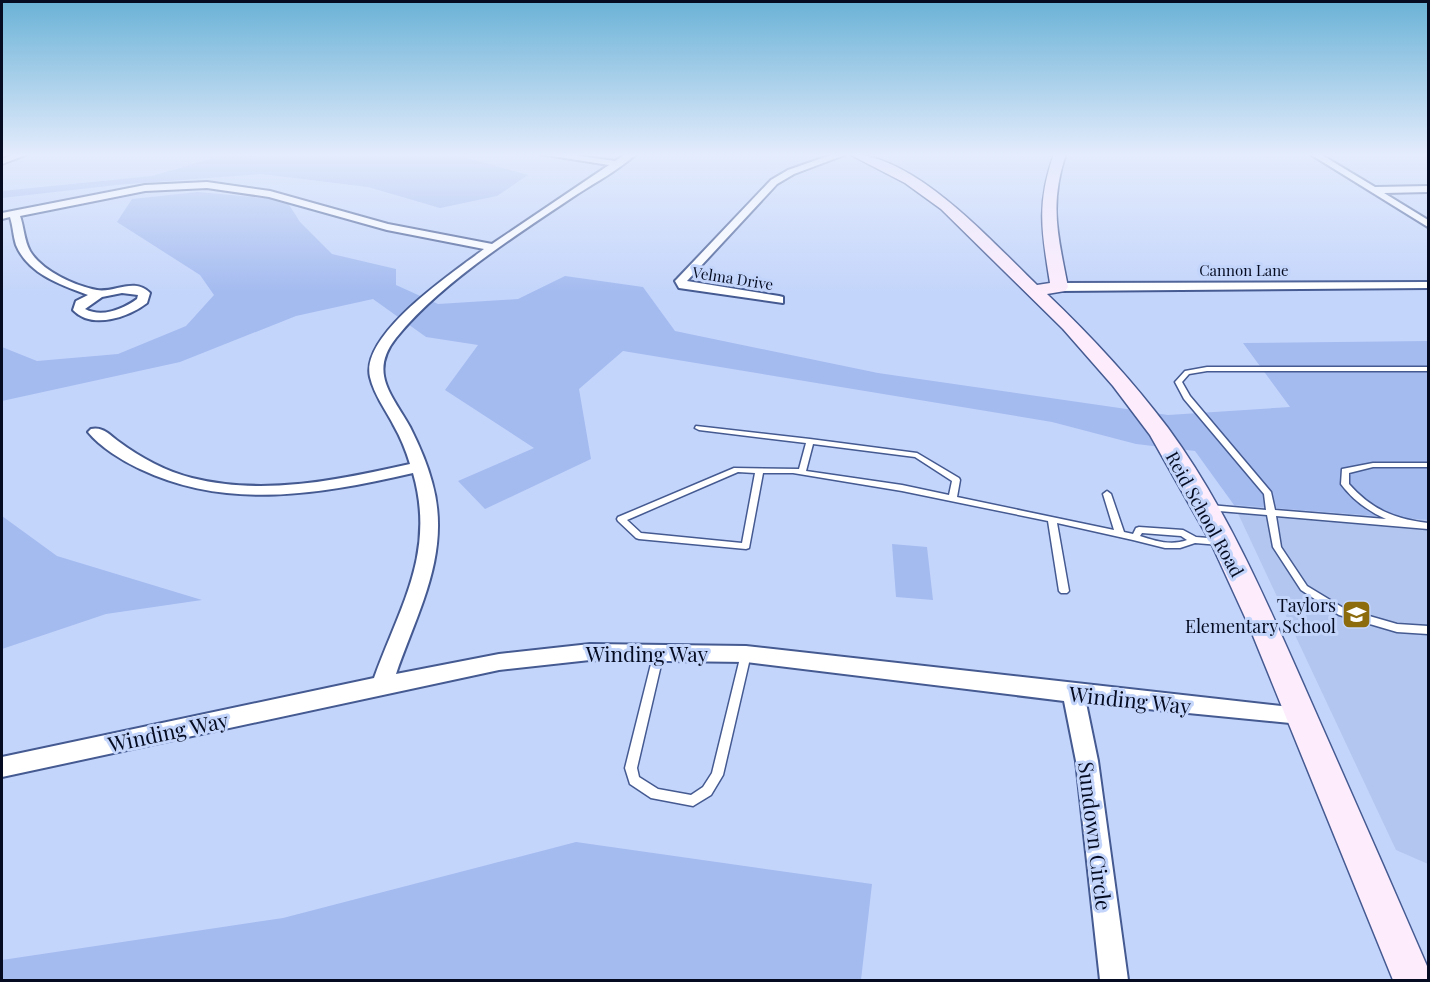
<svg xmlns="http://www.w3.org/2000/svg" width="1430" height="982" viewBox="0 0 1430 982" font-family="'Playfair Display',serif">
<rect width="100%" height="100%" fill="#c4d5fb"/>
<path fill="#b3c6ef" d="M 1234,505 L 1428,520 L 1428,864 L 1396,850 Z"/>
<path fill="#a4bbf0" d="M 228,154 L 461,154 L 470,159 L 528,175 L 497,196 L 440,208 L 368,187 L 261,174 L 116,185 L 2,198 L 2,191 L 152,176 Z
M 198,192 L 286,200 L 300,222 L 332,254 L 396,269 L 396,285 L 438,304 L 518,299 L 565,276 L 643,287 L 675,331 L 878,373 L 1168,415 L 1290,407 L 1243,343 L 1428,341 L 1428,520 L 1234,505 L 1195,451 L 1136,444 L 1052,422 L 623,351 L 579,389 L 591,459 L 485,509 L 458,481 L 534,448 L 445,390 L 478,345 L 426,337 L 373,299 L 296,316 L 180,362 L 2,401 L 2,347 L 37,361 L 118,354 L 186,326 L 214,295 L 200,275 L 117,222 L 132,199 Z
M 2,516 L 57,556 L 202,600 L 106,614 L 2,649 Z
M 892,544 L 927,547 L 933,600 L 896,597 Z
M 576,842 L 872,884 L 861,980 L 2,980 L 2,960 L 283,918 Z"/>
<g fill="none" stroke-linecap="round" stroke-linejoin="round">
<defs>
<path id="lane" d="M 1207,367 L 1428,367 L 1428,371 L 1207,371 L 1189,374 L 1182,382 L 1190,396 L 1271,492 L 1275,510 L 1386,519 C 1368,511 1353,500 1341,484 L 1342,469 L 1373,463 L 1428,463 L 1428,467 L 1373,467 L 1349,473 L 1349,484 C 1372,510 1395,519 1428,523 L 1428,529 L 1276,516 L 1281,547 L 1307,586 L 1345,609 L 1397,624 L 1428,626 L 1428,634 L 1397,632 L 1339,615 L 1301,590 L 1273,547 L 1267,515 L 1207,510 L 1206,508 L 1207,506 L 1210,505 L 1266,510 L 1264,494 L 1184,399 L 1175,382 L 1185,371 Z
M 696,426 L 810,439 L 917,453 L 959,478 L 960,480 L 957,497 L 1114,530 L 1103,494 L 1107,491 L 1111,494 L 1124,532 L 1133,534 L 1136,528 L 1139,527 L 1183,530 L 1196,537 L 1220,539 L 1224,542 L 1220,545 L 1195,543 L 1180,548 L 1165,548 L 1133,540 L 1057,523 L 1069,591 L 1067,593 L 1061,593 L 1059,591 L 1048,521 L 902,491 L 793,473 L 763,473 L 749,548 L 746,549 L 639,539 L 636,538 L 618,521 L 617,519 L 618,517 L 734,468 L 799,469 L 806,443 L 699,430 L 695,428 ZM 813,444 L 915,457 L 952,481 L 949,495 L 902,485 L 806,471 ZM 738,472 L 755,473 L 742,543 L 641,533 L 627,520 ZM 1142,533 L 1181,536 L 1187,540 C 1172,546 1155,541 1140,536 Z
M 659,648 L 663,649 L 664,652 L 637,768 L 639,777 L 658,789 L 691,795 L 703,787 L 712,773 L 741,654 L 742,651 L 746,650 L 750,651 L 751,654 L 723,775 L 711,795 L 693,806 L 651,798 L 630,784 L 625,768 L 654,652 L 655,649 Z"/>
<path id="street" d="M 15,154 L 28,154 L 2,164 L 2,159 Z
M 540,154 L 564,154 L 615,161 L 626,154 L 636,154 C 619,170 596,182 576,195 C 518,234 440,283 396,338 C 368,373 393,396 410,427 C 419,445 427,463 432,482 C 452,552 418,610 396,674 L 499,654 L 590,644 L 746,646 L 1308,709 L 1311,715 L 1308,721 L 1300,724 L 1086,703 L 1098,761 L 1128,980 L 1100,980 L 1076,761 L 1064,701 L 746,662 L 590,660 L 499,670 L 2,777 L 2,757 L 374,678 C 400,606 436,553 413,473 C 322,494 228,511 140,469 C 123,461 100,447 88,432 L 91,429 C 102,426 110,435 118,441 C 141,458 165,471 192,478 C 264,496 339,480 410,464 C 406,451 401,438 394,426 C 386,410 374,395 370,377 C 360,334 454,272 484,249 L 387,230 L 269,197 L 207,188 L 145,191 L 20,216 C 24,227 24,240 30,251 C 42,271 75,286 97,290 C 115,293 134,277 150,293 L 147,303 C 129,317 92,330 73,310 L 76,301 L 88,295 C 61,285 28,274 16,245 C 13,236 13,226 10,217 L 2,219 L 2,213 L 145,185 L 207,182 L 270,191 L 388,224 L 492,244 L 609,165 ZM 122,293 L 138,295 L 137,299 C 123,309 102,318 85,309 L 102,297 Z
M 834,154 L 847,154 L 794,174 L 777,184 L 687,281 L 779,296 L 783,297 L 783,303 L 679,288 L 675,281 L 677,279 L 771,180 L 788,170 Z
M 1310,154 L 1320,154 L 1375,187 L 1428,186 L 1428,192 L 1384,193 L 1428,220 L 1428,227 Z
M 1428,282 L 1428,288 L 1059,291 L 1053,287 L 1059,283 Z"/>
<path id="secondary" d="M 849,154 C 915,154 992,242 1037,285 L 1050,283 C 1042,233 1036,204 1054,154 L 1066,154 C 1049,205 1058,236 1068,287 L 1065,291 L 1047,294 C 1090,335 1132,380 1168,428 C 1226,507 1266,600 1305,688 C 1346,781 1387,873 1427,966 L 1428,980 L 1393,980 L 1249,626 L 1211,543 L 1150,435 L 1113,386 L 1063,329 L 941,209 L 905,183 Z"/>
</defs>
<use href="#lane" stroke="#445a91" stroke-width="3"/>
<use href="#street" stroke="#445a91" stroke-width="4"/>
<use href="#secondary" stroke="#445a91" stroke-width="3"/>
<use href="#lane" fill="#fff" fill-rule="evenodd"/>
<use href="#street" fill="#fff" fill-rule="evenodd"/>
<use href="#secondary" fill="#fcecfc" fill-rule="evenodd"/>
</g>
<linearGradient id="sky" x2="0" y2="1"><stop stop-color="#6ab2d6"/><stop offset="0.53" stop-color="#e4ecfd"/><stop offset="1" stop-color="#e4ecfd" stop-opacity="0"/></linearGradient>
<rect width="1430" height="292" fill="url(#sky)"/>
<defs>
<symbol id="school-square" viewBox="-11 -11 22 22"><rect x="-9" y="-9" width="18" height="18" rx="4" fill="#8d6c0e" stroke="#c4d5fb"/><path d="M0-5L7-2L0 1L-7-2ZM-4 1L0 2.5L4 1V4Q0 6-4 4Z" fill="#fff"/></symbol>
</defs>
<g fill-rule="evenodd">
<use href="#school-square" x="1340" y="598" width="33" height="33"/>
</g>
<g text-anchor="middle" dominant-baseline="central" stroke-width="6" stroke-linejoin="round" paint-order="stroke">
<g font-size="15" fill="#050c22" stroke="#c4d5fb">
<text x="1244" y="270">Cannon Lane</text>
<text transform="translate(733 278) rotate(9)">Velma Drive</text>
</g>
<g font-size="18" fill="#050c22" stroke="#c4d5fb">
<text transform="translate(1205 514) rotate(61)">Reid School Road</text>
</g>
<g font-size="18" fill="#050c22" stroke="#c4d5fb" text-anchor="end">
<text x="1336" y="605">Taylors<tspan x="1336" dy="21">Elementary School</tspan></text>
</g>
<g font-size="21" fill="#050c22" stroke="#c4d5fb">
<text x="647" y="653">Winding Way</text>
<text transform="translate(1130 699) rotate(6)">Winding Way</text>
<text transform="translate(168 731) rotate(-12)">Winding Way</text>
<text transform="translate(1096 836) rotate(83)">Sundown Circle</text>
</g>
</g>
<rect width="1430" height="982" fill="none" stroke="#050c22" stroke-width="6"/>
</svg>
